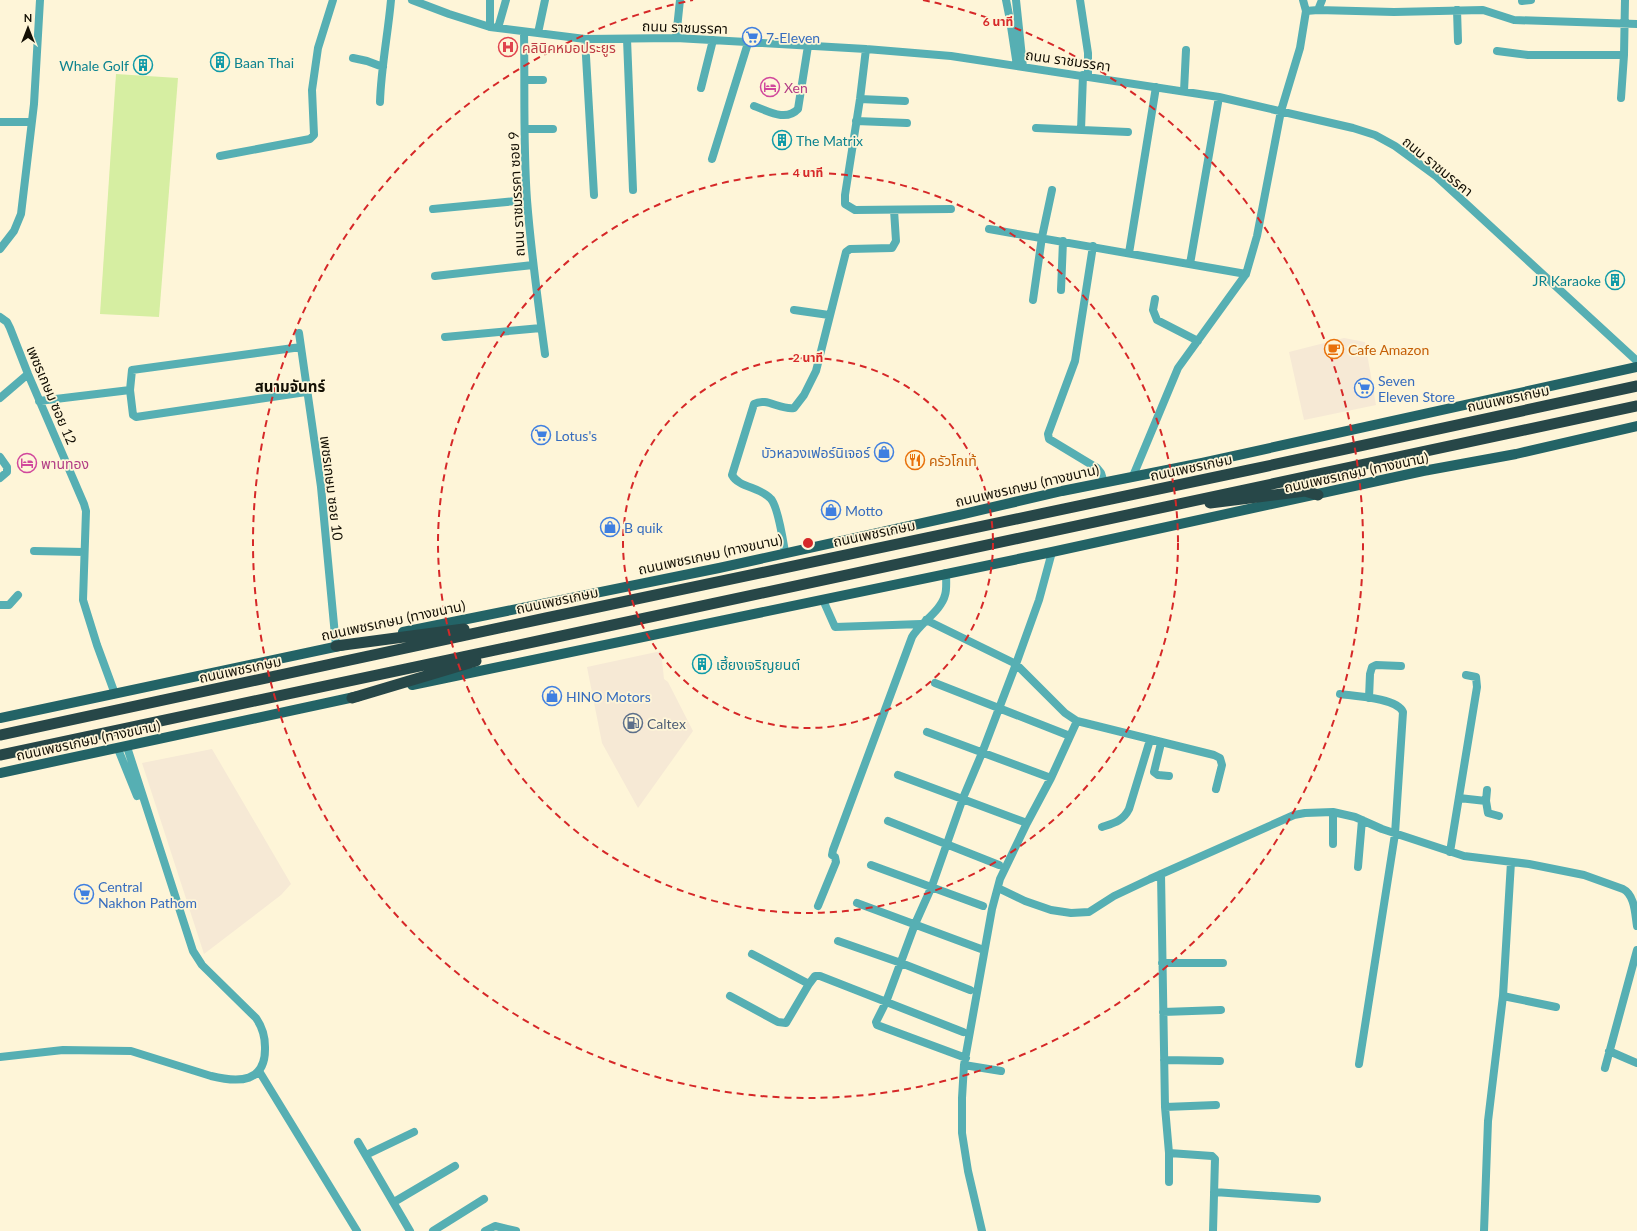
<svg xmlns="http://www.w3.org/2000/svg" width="1637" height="1231" viewBox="0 0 1637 1231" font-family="Lato,'Noto Sans Thai',sans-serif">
<rect width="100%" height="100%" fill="#fef5d8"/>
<path fill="#f6e9d5" d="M 1344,338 L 1365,342 L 1376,405 L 1304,420 L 1289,352 Z
M 661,651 L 664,679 L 668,682 L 693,731 L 638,808 L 602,743 L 587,667 Z
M 212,749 L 291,884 L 281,895 L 204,954 L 142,763 Z"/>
<path fill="#d6eea2" d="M 116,74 L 178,78 L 159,317 L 100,314 Z"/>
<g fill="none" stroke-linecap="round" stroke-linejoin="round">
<path stroke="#56afb3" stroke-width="8" d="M 412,0 L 449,14 L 490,27 L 585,39 L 676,38 L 866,49 L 951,56 L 1219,97 L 1353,128 L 1375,135 L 1395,146 L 1436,176 L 1637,361
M 490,0 L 490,27
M 1006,0 L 1010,20 L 1017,66
M 1016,0 L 1023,67
M 1080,0 L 1088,53 L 1088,76
M 1522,1 L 1531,0
M 1318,10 L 1322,0
M 1457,10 L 1458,41
M 1306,11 L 1318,10 L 1394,12 L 1483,10 L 1514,20 L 1637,24
M 498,28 L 506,0
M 524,32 C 525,88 523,144 527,200 C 531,251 538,303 545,354
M 538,33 L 545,0
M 676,38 L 680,0
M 585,39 L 594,195
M 627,39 L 633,190
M 866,49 L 860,99 L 845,195 L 845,204 L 855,210 L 951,209
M 1497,51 L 1528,55 L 1624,55
M 353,58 L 367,61 L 383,67
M 525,80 L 543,80
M 701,88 L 713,40
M 1184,91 L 1186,50
M 1621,98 L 1624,55 L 1625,0
M 860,99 L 905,101
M 380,102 C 381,68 388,34 391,0
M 754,106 C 768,111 786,122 798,109 L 808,46
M 856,121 L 907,123
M 0,122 L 31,122
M 1036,128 L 1128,132
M 525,129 L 553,129
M 1081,130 L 1083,75
M 220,156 L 310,139 L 314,135 L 312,90 L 318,48 L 333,0
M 712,159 L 748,43
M 433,209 L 527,200
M 989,229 L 1246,274
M 1093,246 L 1075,361 L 1048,434 L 1049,439 L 1097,468 L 1101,473 L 1104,483
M 0,249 L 14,231 L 21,214 L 34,104 L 40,0
M 1129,253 L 1156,87
M 1190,264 L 1219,97
M 435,276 L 533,265
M 1061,290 L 1063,241
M 1155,299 L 1153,310 L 1157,320 L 1198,341
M 1033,300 L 1042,237 L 1052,190
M 794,310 L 829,315
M 0,317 L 7,322 L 10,328 L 28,374 L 84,504 L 86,511 L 83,600 L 97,645 L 115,694
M 299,333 L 321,487 L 336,646
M 445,337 L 541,328
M 301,347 L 132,370 L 130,390 L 133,415 L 136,417 L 306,392
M 0,398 L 28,374
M 39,401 L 130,390
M 0,457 L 7,467 L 7,472 L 0,478
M 1133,476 L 1178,368 L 1246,274 L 1257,236 L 1281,111 L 1300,48 L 1306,11 L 1303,0
M 34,551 L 84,552
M 785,552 C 783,540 778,507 771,499 C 761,487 739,488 732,475 L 754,404 C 766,397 780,410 794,408 L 804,395 L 816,371 L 846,252 L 850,249 L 892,248 L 896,241 L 894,210
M 823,600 L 835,627 L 921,624
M 0,605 L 9,605 L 18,595
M 926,620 L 1016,664 L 1065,713 L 1077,721 L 1051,778 L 1027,823 L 1000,879 L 992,909 L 964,1065 L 962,1098 L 962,1133 L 968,1171 L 982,1231
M 935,683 L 1070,736
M 1340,694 C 1355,696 1397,698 1403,712 L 1395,834 L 1359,1064
M 1369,698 L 1370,674 L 1372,667 L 1376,665 L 1401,666
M 1077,721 L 1214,755 L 1220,758 L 1222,765 L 1216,789
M 927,732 L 1051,778
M 1161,743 L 1154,772 L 1158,775 L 1169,776
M 118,749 L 137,796
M 898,775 L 1027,823
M 1459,798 L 1486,801 L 1488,813 L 1499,816
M 1486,801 L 1487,790
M 1333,812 L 1333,844
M 888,821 L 999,865
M 1102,827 C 1114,823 1123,821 1129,809 L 1150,740
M 1450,852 L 1477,687 L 1476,677 L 1466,675
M 871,865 L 983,906
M 1358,867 L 1362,820
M 1161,874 L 1165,1107 L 1169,1153 L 1212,1156 L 1215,1159 L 1213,1231
M 998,888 L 1025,901 L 1051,910 L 1071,913 L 1089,912 L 1114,896 L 1150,879 L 1294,815 L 1305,813 L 1333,812 L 1355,817 L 1382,829 L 1464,856 L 1529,864 L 1584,875 L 1623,889 C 1635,895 1635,914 1637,926
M 857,903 L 981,949
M 818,906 L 836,862 L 835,857 L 832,855 L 833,850 L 912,637 C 920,623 941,611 945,595 C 947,589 946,580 946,573
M 838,941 L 901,963 L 970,990
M 752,954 L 809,984
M 1162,963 L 1223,963
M 730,996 L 778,1022 L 786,1023 L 809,984 L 815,976 L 820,976 L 963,1032
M 1503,996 L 1556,1007
M 1163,1012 L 1221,1010
M 1609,1051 L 1637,1063
M 0,1057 L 63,1050 L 131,1051 L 211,1076 C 239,1083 266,1083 265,1047 C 265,1036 263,1028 256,1018 L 202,965 L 193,951 L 127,747
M 966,1058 L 877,1025 L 876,1022 L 886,1002 L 915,924 L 932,886 L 963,798 L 982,753 L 1016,664 L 1039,600 L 1052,552
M 1164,1060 L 1220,1061
M 964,1065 L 1001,1071
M 1605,1068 L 1637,950
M 259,1071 L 357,1231
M 1165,1107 L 1216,1105
M 358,1142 L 410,1231
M 1169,1153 L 1169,1182
M 366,1155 L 414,1132
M 1214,1192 L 1317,1199
M 394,1202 L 455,1166
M 433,1231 L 484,1199
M 485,1231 L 495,1226 L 516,1231
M 1484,1231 L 1488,1121 L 1503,996 L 1511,862"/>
<path stroke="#236366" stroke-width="10" d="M 403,632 L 719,568 L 959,515 L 1062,491 L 1202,463 L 1637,367
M 412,685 L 1052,552 L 1423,471 L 1516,454 L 1637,426
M 0,718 L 344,645
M 0,773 L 359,696"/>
<path stroke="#274748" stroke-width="11" d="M 1210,503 L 1305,491 L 1318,495
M 336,646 L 464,629
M 352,698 L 476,661
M 0,735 L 546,618 L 1249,470 L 1637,386
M 0,755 L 552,638 L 1637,406"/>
</g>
<g fill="none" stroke="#d62828" stroke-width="2" stroke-dasharray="7 5">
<circle cx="808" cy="543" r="185"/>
<circle cx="808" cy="543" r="370"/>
<path d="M923 0A555 555 0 1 1 693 0"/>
</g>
<defs>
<symbol id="supermarket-ring" viewBox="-11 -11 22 22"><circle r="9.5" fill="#fef5d8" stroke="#3f7fe0" stroke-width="1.5"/><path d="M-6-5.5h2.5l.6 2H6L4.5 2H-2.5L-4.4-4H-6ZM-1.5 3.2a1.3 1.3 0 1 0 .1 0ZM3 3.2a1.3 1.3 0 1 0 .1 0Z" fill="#3f7fe0"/></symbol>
<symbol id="hospital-ring" viewBox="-11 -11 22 22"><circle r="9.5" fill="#fef5d8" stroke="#e0444e" stroke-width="1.5"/><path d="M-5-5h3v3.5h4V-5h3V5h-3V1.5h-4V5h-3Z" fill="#e0444e"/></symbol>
<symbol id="building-ring" viewBox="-11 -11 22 22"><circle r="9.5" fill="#fef5d8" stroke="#0f9aa8" stroke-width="1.5"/><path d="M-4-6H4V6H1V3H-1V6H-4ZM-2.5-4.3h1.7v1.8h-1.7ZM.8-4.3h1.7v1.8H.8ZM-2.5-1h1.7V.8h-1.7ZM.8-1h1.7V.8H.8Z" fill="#0f9aa8"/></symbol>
<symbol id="hotel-ring" viewBox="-11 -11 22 22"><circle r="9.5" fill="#fef5d8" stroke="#d1479c" stroke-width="1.5"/><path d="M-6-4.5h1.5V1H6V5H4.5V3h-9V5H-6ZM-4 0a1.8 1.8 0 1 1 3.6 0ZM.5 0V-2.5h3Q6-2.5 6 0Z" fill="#d1479c"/></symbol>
<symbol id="cafe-ring" viewBox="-11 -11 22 22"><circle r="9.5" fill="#fef5d8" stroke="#e8710a" stroke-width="1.5"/><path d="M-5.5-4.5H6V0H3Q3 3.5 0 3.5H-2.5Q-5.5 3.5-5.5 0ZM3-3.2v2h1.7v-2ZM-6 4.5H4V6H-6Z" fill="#e8710a"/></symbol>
<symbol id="shop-ring" viewBox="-11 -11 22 22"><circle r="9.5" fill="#fef5d8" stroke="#3f7fe0" stroke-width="1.5"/><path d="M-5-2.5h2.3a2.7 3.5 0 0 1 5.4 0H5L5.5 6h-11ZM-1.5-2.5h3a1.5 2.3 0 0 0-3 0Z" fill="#3f7fe0"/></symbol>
<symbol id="restaurant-ring" viewBox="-11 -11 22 22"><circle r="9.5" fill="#fef5d8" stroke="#e8710a" stroke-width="1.5"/><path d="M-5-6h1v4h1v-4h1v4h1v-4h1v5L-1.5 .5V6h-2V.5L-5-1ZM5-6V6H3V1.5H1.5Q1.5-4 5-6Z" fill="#e8710a"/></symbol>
<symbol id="fuel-ring" viewBox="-11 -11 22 22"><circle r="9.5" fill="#fef5d8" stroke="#5c6f8a" stroke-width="1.5"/><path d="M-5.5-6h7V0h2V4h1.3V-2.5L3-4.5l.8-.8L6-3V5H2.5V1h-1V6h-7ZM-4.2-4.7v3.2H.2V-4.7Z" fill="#5c6f8a"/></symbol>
</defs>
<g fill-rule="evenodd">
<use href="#supermarket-ring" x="741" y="26" width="22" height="22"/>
<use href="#hospital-ring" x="497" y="36" width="22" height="22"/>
<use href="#building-ring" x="209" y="51" width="22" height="22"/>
<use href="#building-ring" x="132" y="54" width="22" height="22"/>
<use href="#hotel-ring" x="759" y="76" width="22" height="22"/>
<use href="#building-ring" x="771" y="129" width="22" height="22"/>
<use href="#building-ring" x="1604" y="269" width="22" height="22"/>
<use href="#cafe-ring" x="1323" y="338" width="22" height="22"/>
<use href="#supermarket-ring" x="1353" y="377" width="22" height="22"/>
<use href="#supermarket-ring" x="530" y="424" width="22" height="22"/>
<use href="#shop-ring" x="873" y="441" width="22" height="22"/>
<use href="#restaurant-ring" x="904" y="449" width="22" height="22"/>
<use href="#hotel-ring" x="16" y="452" width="22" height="22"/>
<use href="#shop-ring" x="820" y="499" width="22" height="22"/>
<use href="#shop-ring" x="599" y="516" width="22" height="22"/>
<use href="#building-ring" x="691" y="653" width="22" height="22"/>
<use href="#shop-ring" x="541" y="685" width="22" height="22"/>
<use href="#fuel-ring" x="622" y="712" width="22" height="22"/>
<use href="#supermarket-ring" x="73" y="883" width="22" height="22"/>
</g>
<g text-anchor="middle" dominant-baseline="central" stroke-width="3.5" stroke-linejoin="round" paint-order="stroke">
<g font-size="14" fill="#130f04" stroke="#fef5d8">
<text transform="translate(685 27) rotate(2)">ถนน ราชมรรคา</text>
<text transform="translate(1068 60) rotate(8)">ถนน ราชมรรคา</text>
<text transform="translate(1438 166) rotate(39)">ถนน ราชมรรคา</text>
<text transform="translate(516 194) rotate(-93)">ถนน ราชมรรคา ซอย 9</text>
<text transform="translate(52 395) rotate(67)">เพชรเกษม ซอย 12</text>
<text transform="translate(1508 398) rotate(-12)">ถนนเพชรเกษม</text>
<text transform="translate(1191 467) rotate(-12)">ถนนเพชรเกษม</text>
<text transform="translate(1356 472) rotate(-12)">ถนนเพชรเกษม (ทางขนาน)</text>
<text transform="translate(1027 485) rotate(-13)">ถนนเพชรเกษม (ทางขนาน)</text>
<text transform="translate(332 488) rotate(83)">เพชรเกษม ซอย 10</text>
<text transform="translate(874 533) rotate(-12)">ถนนเพชรเกษม</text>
<text transform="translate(710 554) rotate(-12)">ถนนเพชรเกษม (ทางขนาน)</text>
<text transform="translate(557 600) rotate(-12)">ถนนเพชรเกษม</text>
<text transform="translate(393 620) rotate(-12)">ถนนเพชรเกษม (ทางขนาน)</text>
<text transform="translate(240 669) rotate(-12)">ถนนเพชรเกษม</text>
<text transform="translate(88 740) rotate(-12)">ถนนเพชรเกษม (ทางขนาน)</text>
</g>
<g font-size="14" fill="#366cbe" stroke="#fef5d8" text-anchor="start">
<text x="766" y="37">7-Eleven</text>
<text x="1378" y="380">Seven<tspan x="1378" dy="16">Eleven Store</tspan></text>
<text x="555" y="435">Lotus's</text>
<text x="870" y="452" text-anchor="end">บัวหลวงเฟอร์นิเจอร์</text>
<text x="845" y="510">Motto</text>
<text x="624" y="527">B quik</text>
<text x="566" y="696">HINO Motors</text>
<text x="98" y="886">Central<tspan x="98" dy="16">Nakhon Pathom</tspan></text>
</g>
<g font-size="14" fill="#be3a42" stroke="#fef5d8" text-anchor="start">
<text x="522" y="47">คลินิคหมอประยูร</text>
</g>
<g font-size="14" fill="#0d838f" stroke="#fef5d8" text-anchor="start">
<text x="234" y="62">Baan Thai</text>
<text x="129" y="65" text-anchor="end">Whale Golf</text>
<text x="796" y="140">The Matrix</text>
<text x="1601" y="280" text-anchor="end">JR Karaoke</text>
<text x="716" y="664">เฮี้ยงเจริญยนต์</text>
</g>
<g font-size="14" fill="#b23c85" stroke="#fef5d8" text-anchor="start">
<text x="784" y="87">Xen</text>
<text x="41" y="463">พานทอง</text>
</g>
<g font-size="14" fill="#c56008" stroke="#fef5d8" text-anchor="start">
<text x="1348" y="349">Cafe Amazon</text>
<text x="929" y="460">ครัวโกเท้</text>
</g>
<g font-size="14" fill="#4e5e75" stroke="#fef5d8" text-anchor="start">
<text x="647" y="723">Caltex</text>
</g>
<g font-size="15" font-weight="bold" fill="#130f04" stroke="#fef5d8">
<text x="290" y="386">สนามจันทร์</text>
</g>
</g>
<circle cx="808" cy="543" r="6" fill="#d62828" stroke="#fef5d8" stroke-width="2"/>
<g font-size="12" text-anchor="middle" font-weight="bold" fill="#d62828" stroke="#fef5d8" stroke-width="3.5" stroke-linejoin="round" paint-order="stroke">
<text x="998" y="26">6 นาที</text>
<text x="808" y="177">4 นาที</text>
<text x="808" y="362">2 นาที</text>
</g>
<g transform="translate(28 28)" stroke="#fef5d8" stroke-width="3" paint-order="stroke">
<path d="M0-3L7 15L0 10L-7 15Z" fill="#130f04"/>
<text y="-6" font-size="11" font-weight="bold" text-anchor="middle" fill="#130f04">N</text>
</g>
</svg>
